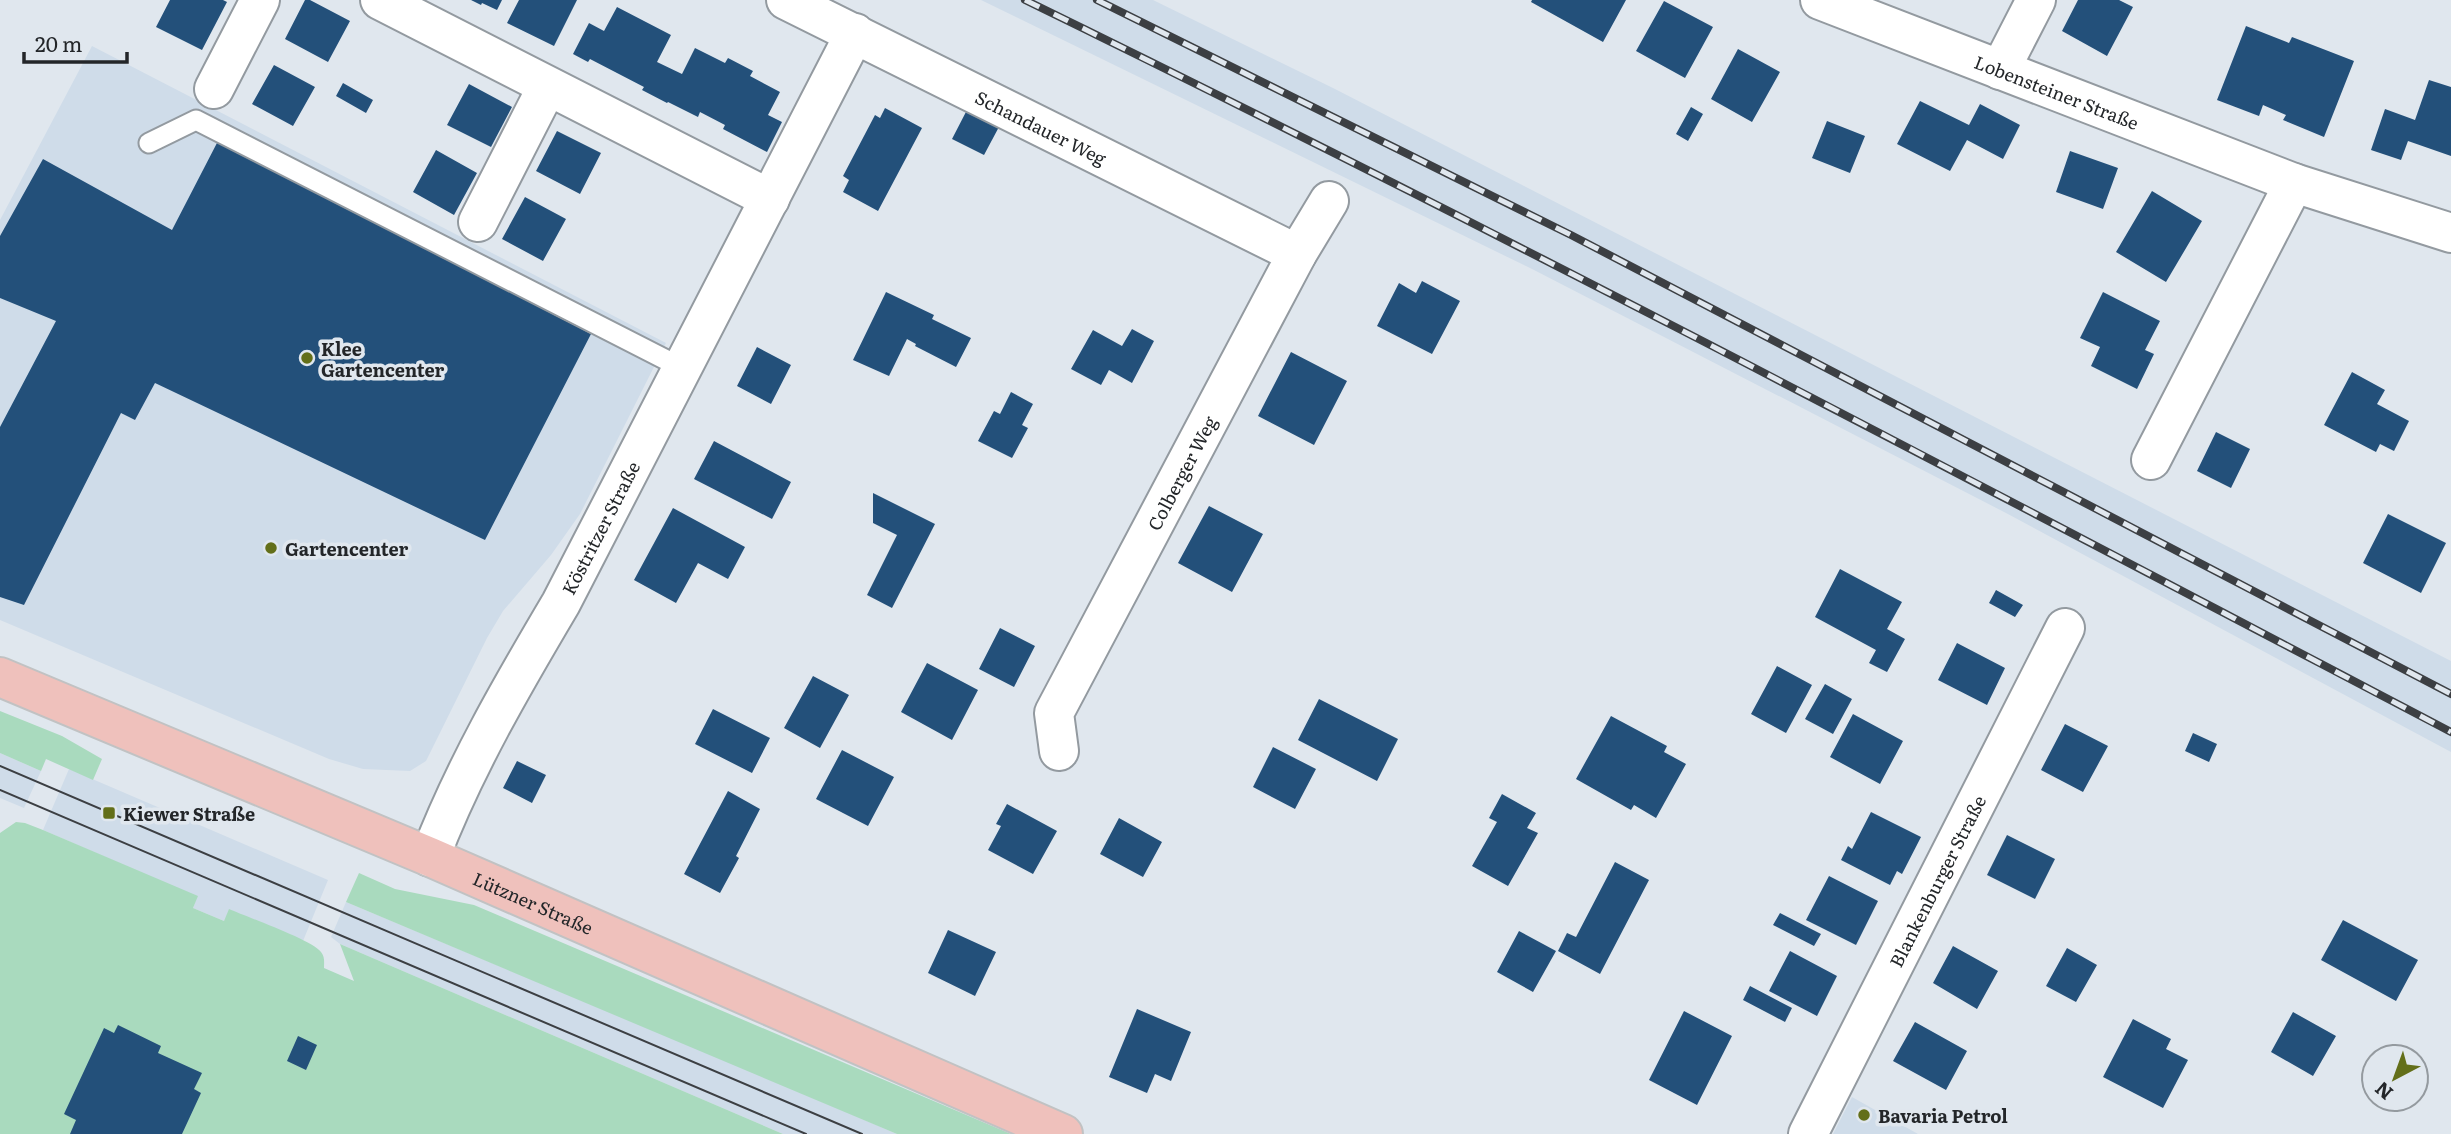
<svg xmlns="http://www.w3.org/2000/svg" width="2451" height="1134" viewBox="0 0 2451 1134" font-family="Literata,serif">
<rect width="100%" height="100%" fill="#e0e7ee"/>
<path fill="#cfdce9" d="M 981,0 L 1153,0 L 1333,88 L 2451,661 L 2451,752 L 2006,513 L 1534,270 Z
M 92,46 L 666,343 L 580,514 L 551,555 L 503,611 L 487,638 L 426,761 L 410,771 L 363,769 L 329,759 L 0,620 L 0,220 Z
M 0,753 L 41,771 L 24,808 L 0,798 Z
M 69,769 L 328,880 L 303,941 L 230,910 L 224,921 L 193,908 L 197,897 L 43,830 Z
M 346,902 L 760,1075 L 897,1134 L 783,1134 L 340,944 L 331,937 Z
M 1852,1097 L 1918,1134 L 1833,1134 Z"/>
<path fill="#a9dabe" d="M 0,711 L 62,736 L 102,759 L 93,780 L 46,759 L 41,771 L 0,753 Z
M 16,822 L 25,823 L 43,830 L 198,896 L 193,908 L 224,921 L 229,909 C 247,917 312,940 321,952 C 325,957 324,962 324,968 L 354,981 L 340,944 L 783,1134 L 0,1134 L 0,833 Z
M 359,873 L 395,889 L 474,905 L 1011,1134 L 897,1134 L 346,902 Z"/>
<path fill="#23507a" d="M 170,0 L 223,0 L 227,2 L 202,50 L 156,27 Z
M 305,0 L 310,0 L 350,21 L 328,62 L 285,39 Z
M 471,0 L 502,0 L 497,10 L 482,3 L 481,5 Z
M 519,0 L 577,0 L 554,46 L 507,23 Z
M 1532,0 L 1626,0 L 1603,42 L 1531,2 Z
M 2078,0 L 2119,0 L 2133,7 L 2107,56 L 2062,31 Z
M 1664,1 L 1713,27 L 1685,78 L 1636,51 Z
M 617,7 L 671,35 L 657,62 L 682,74 L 695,48 L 725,63 L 728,58 L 753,71 L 750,76 L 780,92 L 768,115 L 782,122 L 767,152 L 723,129 L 725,125 L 700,112 L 698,117 L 668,102 L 667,103 L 642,90 L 644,87 L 590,59 L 588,62 L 573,54 L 589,23 L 604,31 Z
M 2246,26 L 2289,43 L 2292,37 L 2354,61 L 2324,137 L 2283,120 L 2286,115 L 2263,105 L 2259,116 L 2217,100 Z
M 1738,49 L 1780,72 L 1752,122 L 1711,99 Z
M 274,65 L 315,87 L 293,126 L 252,104 Z
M 2429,80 L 2451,87 L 2451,156 L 2408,141 L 2401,160 L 2371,150 L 2385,109 L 2415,120 Z
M 343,83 L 373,100 L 366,113 L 336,96 Z
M 469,84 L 512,107 L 491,147 L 447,125 Z
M 1920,101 L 1969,125 L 1980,104 L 2020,125 L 2003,159 L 1967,140 L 1950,171 L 1897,144 Z
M 1691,107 L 1703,114 L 1688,141 L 1676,134 Z
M 885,108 L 922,128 L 878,211 L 843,192 L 849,180 L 843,176 L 875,115 L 880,118 Z
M 968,108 L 1000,125 L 984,155 L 952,139 Z
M 1827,121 L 1865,136 L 1850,173 L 1812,158 Z
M 557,131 L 601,153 L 580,194 L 536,171 Z
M 218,141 L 591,334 L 485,540 L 155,383 L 135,420 L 121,413 L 24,605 L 0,597 L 0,427 L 56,321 L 0,298 L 0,236 L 43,159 L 172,230 Z
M 436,150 L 477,173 L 454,215 L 413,192 Z
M 2070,151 L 2118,168 L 2103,209 L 2056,192 Z
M 2152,191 L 2202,221 L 2166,282 L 2116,252 Z
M 525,197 L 566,219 L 543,261 L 502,239 Z
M 1422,281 L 1460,301 L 1432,354 L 1377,326 L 1399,283 L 1416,293 Z
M 886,292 L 934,315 L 932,319 L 971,338 L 956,367 L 915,346 L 916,344 L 907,339 L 889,376 L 853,360 Z
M 2103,292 L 2160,321 L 2145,350 L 2154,354 L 2137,389 L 2091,366 L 2100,347 L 2080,338 Z
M 1132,329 L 1154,341 L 1132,383 L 1109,370 L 1101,385 L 1071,369 L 1093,330 L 1122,346 Z
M 757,347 L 791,365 L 771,404 L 737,386 Z
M 1291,352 L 1347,381 L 1314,445 L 1258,416 Z
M 2352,372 L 2385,390 L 2377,404 L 2409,421 L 2394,451 L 2380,444 L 2376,452 L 2324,425 Z
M 1011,392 L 1033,404 L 1022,425 L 1028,428 L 1012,458 L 978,441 L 994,411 L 1000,414 Z
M 2216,432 L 2250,449 L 2231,488 L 2197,471 Z
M 714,441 L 791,482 L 772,519 L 694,479 Z
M 873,493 L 935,524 L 892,608 L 867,595 L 897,535 L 873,523 Z
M 1209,506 L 1263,534 L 1232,592 L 1178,563 Z
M 673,508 L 745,547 L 728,579 L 698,563 L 676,603 L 634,580 Z
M 2388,514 L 2446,543 L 2421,593 L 2363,563 Z
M 1840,569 L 1902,602 L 1887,629 L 1905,639 L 1887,672 L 1869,663 L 1876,650 L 1815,617 Z
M 1996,590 L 2023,605 L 2015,617 L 1989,603 Z
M 1000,628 L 1035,646 L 1014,687 L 979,669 Z
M 1957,643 L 2005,668 L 1987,705 L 1938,680 Z
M 927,663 L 978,690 L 952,740 L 901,712 Z
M 1777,666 L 1812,685 L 1786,733 L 1751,714 Z
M 813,676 L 849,695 L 820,748 L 784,728 Z
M 1825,684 L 1852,699 L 1833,734 L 1805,719 Z
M 1319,699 L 1398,739 L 1377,781 L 1298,740 Z
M 713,709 L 770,738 L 752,773 L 695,744 Z
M 1853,714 L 1903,741 L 1880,784 L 1830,757 Z
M 1611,716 L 1667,746 L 1664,752 L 1686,764 L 1656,818 L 1634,805 L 1631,810 L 1576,779 Z
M 2065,724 L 2108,746 L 2083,792 L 2041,770 Z
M 2193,733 L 2217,744 L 2209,762 L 2185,751 Z
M 1273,747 L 1316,769 L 1295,809 L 1253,787 Z
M 842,750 L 894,777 L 868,826 L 816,799 Z
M 517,761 L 546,775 L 532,803 L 503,788 Z
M 728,791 L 760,809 L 736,856 L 739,858 L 720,893 L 684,874 Z
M 1502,794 L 1536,813 L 1527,828 L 1538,833 L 1508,886 L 1472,866 L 1497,822 L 1489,818 Z
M 1007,804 L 1057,831 L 1033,874 L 988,850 L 1001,826 L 996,824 Z
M 1871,812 L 1921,837 L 1902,874 L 1897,871 L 1890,885 L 1841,860 L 1848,846 L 1852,849 Z
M 1119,818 L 1162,842 L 1143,877 L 1100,854 Z
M 2007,835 L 2055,859 L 2035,899 L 1987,875 Z
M 1615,862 L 1649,880 L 1600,974 L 1558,951 L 1567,933 L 1576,937 Z
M 1829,876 L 1878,901 L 1856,945 L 1806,920 Z
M 1780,913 L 1821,934 L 1814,946 L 1773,925 Z
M 2343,920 L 2418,960 L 2396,1001 L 2321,960 Z
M 948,930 L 996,952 L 975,996 L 928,973 Z
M 1519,931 L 1556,951 L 1533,992 L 1497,972 Z
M 1953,946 L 1998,971 L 1977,1009 L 1933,983 Z
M 2067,948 L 2097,965 L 2076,1002 L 2046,986 Z
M 1790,951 L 1837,976 L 1817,1016 L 1769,991 Z
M 1750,986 L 1792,1008 L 1785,1022 L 1743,1000 Z
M 1137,1009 L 1191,1032 L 1171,1081 L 1155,1074 L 1147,1093 L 1109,1077 Z
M 1684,1011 L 1732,1036 L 1697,1105 L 1649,1080 Z
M 2293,1012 L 2336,1036 L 2313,1076 L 2271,1052 Z
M 2133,1019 L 2171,1039 L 2166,1049 L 2188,1060 L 2163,1108 L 2103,1077 Z
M 1915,1022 L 1967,1051 L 1946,1090 L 1893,1061 Z
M 118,1025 L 161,1046 L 158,1053 L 202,1073 L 194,1089 L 201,1093 L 182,1134 L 70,1134 L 76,1120 L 64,1114 L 104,1028 L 114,1033 Z
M 298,1036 L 317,1045 L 306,1070 L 287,1061 Z"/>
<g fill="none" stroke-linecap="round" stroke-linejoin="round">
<defs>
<path id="lane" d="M 149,143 L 196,120 L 684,369"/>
<g id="street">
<path d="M 380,0 L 770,199"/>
<path id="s1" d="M 786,0 L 1297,254"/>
<path id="s2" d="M 1820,0 L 2294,183 L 2451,233"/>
<path d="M 2000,70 L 2036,0"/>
<path d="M 214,89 L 260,0"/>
<path d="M 478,222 L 547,87"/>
<path d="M 2151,460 L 2294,183"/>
<path id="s3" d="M 1059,751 L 1054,713 L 1297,254 L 1329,201"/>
<path id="s4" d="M 430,857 C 464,768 513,684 561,603 L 855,33"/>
<path id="s5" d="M 1808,1134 L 2065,628"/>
</g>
<g id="primary">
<path id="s6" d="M 0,677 L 430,857 L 1063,1134"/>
</g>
</defs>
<use href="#lane" stroke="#939aa0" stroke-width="23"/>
<use href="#street" stroke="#939aa0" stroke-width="42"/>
<use href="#primary" stroke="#c1c2c3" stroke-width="42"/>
<use href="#lane" stroke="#fff" stroke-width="19"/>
<use href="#street" stroke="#fff" stroke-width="38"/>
<use href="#primary" stroke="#efc1bc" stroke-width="38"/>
<path stroke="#3c3f43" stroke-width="2" d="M 0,766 L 862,1134
M 0,790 L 806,1134"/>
<defs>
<path id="rail" d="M 1025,0 C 1505,234 1978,484 2451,732
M 1097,0 L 1571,235 L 2451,694"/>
</defs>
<use href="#rail" stroke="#3c3f43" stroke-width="8"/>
<use href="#rail" stroke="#e0e7ee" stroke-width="5" stroke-dasharray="16" stroke-linecap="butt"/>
</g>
<g fill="#636f19" stroke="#e0e7ee" stroke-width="2.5">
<circle cx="307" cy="358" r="7"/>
<circle cx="271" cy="548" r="7"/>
<rect x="102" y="806" width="14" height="14" rx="3.5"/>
<circle cx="1864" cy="1115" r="7"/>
</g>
<g text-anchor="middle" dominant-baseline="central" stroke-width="7" stroke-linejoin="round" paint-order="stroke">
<g font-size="18" fill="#232629" stroke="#e0e7ee">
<text stroke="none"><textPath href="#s2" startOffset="254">Lobensteiner Straße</textPath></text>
<text stroke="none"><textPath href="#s1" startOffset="285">Schandauer Weg</textPath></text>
<text stroke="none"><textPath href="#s3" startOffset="310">Colberger Weg</textPath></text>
<text stroke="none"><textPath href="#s4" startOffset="371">Köstritzer Straße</textPath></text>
<text stroke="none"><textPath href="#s5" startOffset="284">Blankenburger Straße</textPath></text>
<text stroke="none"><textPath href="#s6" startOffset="579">Lützner Straße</textPath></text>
</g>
<g font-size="18" font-weight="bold" fill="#232629" stroke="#e0e7ee" text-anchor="start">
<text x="321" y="348">Klee<tspan x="321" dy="21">Gartencenter</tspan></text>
<text x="285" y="548">Gartencenter</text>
<text x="123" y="813">Kiewer Straße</text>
<text x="1878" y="1115">Bavaria Petrol</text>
</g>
</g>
<g transform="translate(2395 1078) rotate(221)"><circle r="33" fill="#e0e7ee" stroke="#949a9f" stroke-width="2"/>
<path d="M0-5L12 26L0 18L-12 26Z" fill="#636f19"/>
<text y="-10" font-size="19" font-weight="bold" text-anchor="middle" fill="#232629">N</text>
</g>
<path d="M24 52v10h103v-10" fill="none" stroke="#232629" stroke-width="3.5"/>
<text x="35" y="52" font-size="21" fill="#232629" stroke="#e0e7ee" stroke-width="5" paint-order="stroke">20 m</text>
</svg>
